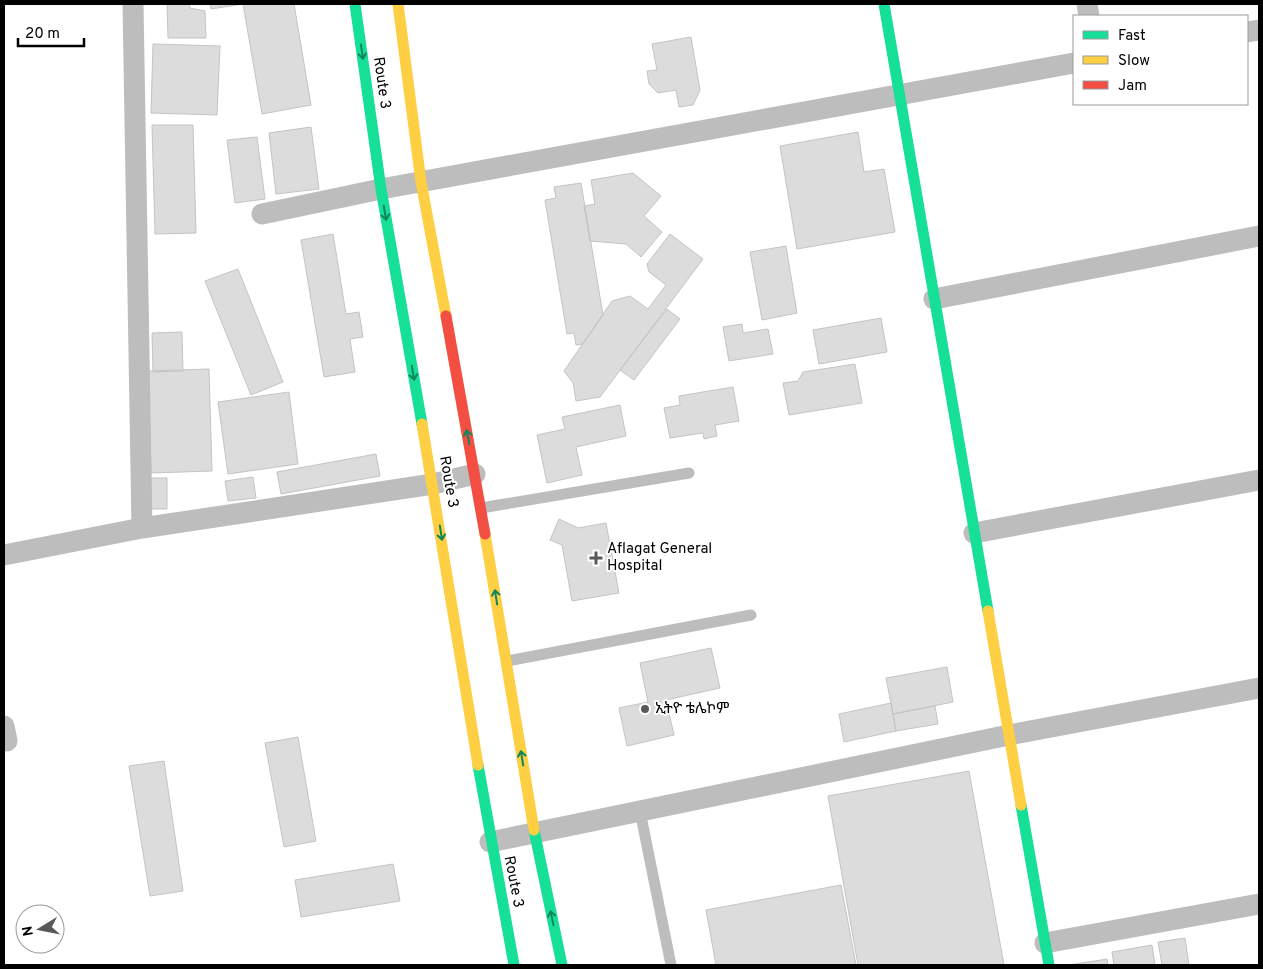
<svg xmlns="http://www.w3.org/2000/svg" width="1263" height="969" viewBox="0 0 1263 969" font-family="Overpass,'Noto Sans Ethiopic',sans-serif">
<rect width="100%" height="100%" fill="#fff"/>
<path fill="#dcdcdc" stroke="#c4c4c4" d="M 167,4 L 190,4 L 190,8 L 205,11 L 206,38 L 168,38 Z
M 210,4 L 294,4 L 311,105 L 262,114 L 243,4 L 211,9 Z
M 691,37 L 700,90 L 693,105 L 679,107 L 676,90 L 658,93 L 649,84 L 647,71 L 657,70 L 652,44 Z
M 153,44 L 220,46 L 217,115 L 151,113 Z
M 152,125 L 193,125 L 196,233 L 155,234 Z
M 311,127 L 319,189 L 276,194 L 269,133 Z
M 858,132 L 864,172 L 884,169 L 895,232 L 797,249 L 780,146 Z
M 257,137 L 265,199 L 235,203 L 227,140 Z
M 633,173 L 661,196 L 644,216 L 662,232 L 641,257 L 626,244 L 590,241 L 584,206 L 595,204 L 591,180 Z
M 581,183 L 603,315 L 583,344 L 576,345 L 574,333 L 567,334 L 545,200 L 556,198 L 554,187 Z
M 333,234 L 346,314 L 359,312 L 363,337 L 350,339 L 355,372 L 324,377 L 301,240 Z
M 670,234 L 703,259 L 600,397 L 576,401 L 573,383 L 564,371 L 612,301 L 630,296 L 648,309 L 666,285 L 649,272 L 647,264 Z
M 786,246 L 797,313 L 762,320 L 750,252 Z
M 238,269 L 283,382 L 251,395 L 205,281 Z
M 667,309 L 680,319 L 634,380 L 620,370 Z
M 881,318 L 887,352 L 819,364 L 813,330 Z
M 742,324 L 743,333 L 768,329 L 773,354 L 729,361 L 723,327 Z
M 182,332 L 183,371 L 153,372 L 152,333 Z
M 855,364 L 862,403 L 789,415 L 783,383 L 798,381 L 803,372 Z
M 209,369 L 212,471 L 151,473 L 148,371 Z
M 733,387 L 739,421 L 715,425 L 717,436 L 704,439 L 703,433 L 670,438 L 664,408 L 680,405 L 679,396 Z
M 289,392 L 298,464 L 228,474 L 218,402 Z
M 620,405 L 626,436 L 576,447 L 582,475 L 547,483 L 537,435 L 565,429 L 562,417 Z
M 376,454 L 380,476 L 281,494 L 277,472 Z
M 253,477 L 256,498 L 228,501 L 225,481 Z
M 151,478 L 167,478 L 167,509 L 151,509 Z
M 559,519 L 578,528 L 606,523 L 619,593 L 572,601 L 562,545 L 550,540 Z
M 711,648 L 720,688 L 666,700 L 674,735 L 627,746 L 619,708 L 648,702 L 640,663 Z
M 947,667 L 953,702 L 893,714 L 886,678 Z
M 891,703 L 896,731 L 844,742 L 839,714 Z
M 935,706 L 938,724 L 896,731 L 893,714 Z
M 298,737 L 316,841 L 284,847 L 265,743 Z
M 164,761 L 183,891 L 150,896 L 129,766 Z
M 969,771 L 1004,965 L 858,965 L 828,796 Z
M 393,864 L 400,901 L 301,917 L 295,880 Z
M 841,885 L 856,965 L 716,965 L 706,910 Z
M 1185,938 L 1189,965 L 1162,965 L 1158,942 Z
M 1152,945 L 1155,965 L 1114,965 L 1112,952 Z
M 1107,959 L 1108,965 L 1069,965 Z"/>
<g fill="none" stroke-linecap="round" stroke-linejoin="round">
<path stroke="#bdbdbd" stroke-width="11" d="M 481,508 L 689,473
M 507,661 L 751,615
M 640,811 L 671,965"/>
<path stroke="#bdbdbd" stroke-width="21" d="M 133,4 L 142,528
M 1087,4 L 1089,16
M 1247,32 L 1259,30
M 262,214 L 381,189 L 1074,63
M 934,299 L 1259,236
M 974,533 L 1259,480
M 4,555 L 142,528 L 433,484 L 475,474
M 4,726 L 7,741
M 490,842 L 1009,735 L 1259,688
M 1045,943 L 1259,904"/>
<path stroke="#16e098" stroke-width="11" d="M 355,4 L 381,189 L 422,424
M 884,4 L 988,611
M 478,765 L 514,965
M 1021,805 L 1049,965
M 534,830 L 562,965"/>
<path stroke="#ffcf43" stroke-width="11" d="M 398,4 L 421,182 L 446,316
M 422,424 L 478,765
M 485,534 L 534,830
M 988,611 L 1021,805"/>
<path stroke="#f24e42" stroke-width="11" d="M 446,316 L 485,534"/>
</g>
<defs><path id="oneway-shaft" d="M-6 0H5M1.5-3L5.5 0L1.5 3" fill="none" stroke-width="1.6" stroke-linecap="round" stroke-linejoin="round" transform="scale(1.25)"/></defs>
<g stroke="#0d865b">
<use href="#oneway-shaft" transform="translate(362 52) rotate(82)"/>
<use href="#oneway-shaft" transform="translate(385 213) rotate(80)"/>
<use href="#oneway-shaft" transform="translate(413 373) rotate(80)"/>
<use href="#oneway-shaft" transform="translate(468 437) rotate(-101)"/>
<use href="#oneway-shaft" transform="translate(441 533) rotate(81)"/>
<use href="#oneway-shaft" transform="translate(496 597) rotate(-99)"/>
<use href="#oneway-shaft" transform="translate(522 758) rotate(-99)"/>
<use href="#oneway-shaft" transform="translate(552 918) rotate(-102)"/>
</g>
<g fill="#595959" stroke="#fff" stroke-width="2">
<path d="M593.5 550.5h5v5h5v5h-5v5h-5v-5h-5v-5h5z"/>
<circle cx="645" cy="709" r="5"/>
</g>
<g text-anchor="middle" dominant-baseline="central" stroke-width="4" stroke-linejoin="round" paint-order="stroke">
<g font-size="15" fill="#000" stroke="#fff">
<text transform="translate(381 83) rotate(82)">Route 3</text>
<text transform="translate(448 482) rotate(80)">Route 3</text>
<text transform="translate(513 882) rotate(79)">Route 3</text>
</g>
<g font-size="15" fill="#000" stroke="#fff" text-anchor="start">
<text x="607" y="549">Aflagat General<tspan x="607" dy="17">Hospital</tspan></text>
<text x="655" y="709">ኢትዮ ቴሌኮም</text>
</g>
</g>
<rect width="1263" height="969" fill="none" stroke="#000000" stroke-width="10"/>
<rect x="1073" y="15" width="175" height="90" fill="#ffffff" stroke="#999999"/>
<rect x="1083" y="31" width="25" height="8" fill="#16e098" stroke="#999999"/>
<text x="1118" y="40" font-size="15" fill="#000000">Fast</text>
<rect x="1083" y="56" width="25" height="8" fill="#ffcf43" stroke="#999999"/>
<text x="1118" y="65" font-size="15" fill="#000000">Slow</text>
<rect x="1083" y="81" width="25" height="8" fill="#f24e42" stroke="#999999"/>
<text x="1118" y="90" font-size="15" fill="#000000">Jam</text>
<g transform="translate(40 929) rotate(260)"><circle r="24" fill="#ffffff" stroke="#999999"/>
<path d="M0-4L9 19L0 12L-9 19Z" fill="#595959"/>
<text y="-8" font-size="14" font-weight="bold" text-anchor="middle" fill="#000000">N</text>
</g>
<path d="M18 38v8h66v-8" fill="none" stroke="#000000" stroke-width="2.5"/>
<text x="25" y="38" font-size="15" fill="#000000" stroke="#ffffff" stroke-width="4" paint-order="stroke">20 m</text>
</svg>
